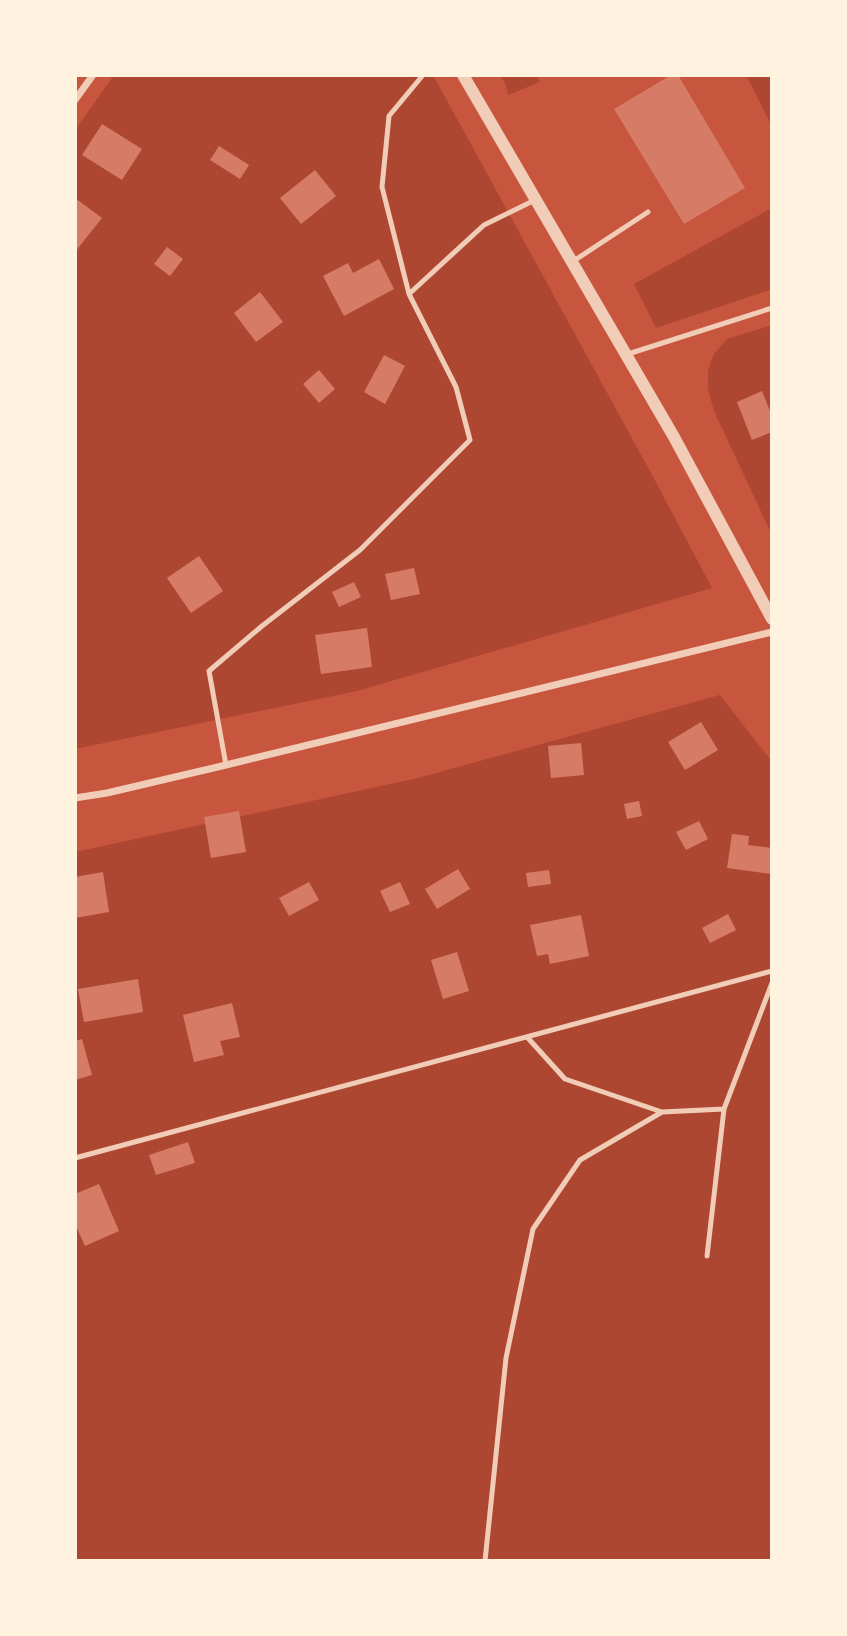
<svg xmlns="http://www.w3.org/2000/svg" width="847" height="1636" viewBox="0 0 847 1636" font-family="'DM Sans',sans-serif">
<rect width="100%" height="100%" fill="#c8553d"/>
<path fill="#ae4732" d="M 114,75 L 433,75 L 651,473 L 712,588 L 357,691 L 75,749 L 75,130 Z
M 499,75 L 537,75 L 540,82 L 508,95 L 505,83 Z
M 746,75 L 772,75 L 772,127 Z
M 772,208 L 772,289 L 656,328 L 634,284 Z
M 772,325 L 772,535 L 714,411 L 708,389 L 708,370 L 714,354 L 727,339 Z
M 720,695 L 772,762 L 772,1561 L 75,1561 L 75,852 L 418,778 Z"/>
<path fill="#d67c66" d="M 671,75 L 678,75 L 745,188 L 684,224 L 614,109 Z
M 102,124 L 142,149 L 122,180 L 82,155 Z
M 219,146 L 249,165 L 240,179 L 210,160 Z
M 315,170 L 336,196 L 301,224 L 280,198 Z
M 75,198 L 102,218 L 75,252 Z
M 167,247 L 183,259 L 170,276 L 154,264 Z
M 379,259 L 394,289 L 344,316 L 323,276 L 348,263 L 353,273 Z
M 260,292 L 283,322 L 256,342 L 234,313 Z
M 384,355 L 405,366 L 385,404 L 364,392 Z
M 319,370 L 335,389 L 319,403 L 303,384 Z
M 762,391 L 772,416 L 772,432 L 752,440 L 737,402 Z
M 199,556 L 223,591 L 191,613 L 167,578 Z
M 414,568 L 420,594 L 391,600 L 385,574 Z
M 354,582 L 361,597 L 339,607 L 332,592 Z
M 367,628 L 372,667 L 321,674 L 315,635 Z
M 701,722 L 718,750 L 685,770 L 668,742 Z
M 581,743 L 584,775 L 551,778 L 548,746 Z
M 639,801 L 642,816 L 627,819 L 624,804 Z
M 239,811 L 246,852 L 211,858 L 204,817 Z
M 699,821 L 708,839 L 686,850 L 676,832 Z
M 732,834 L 749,836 L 748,845 L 772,848 L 772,874 L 727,868 Z
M 458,869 L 470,889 L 437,909 L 425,889 Z
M 549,870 L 551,884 L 528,887 L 526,873 Z
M 103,872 L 109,912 L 75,918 L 75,877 Z
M 309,882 L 319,900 L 289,916 L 279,898 Z
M 400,882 L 410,904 L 390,912 L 380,891 Z
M 728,914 L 736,930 L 710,943 L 702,928 Z
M 581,915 L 589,956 L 550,964 L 548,954 L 537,956 L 530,925 Z
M 457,952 L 469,991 L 443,999 L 431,960 Z
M 138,979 L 143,1012 L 84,1022 L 78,989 Z
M 232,1003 L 240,1037 L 220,1041 L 224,1055 L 194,1062 L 183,1015 Z
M 82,1039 L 92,1075 L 75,1080 L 75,1041 Z
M 188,1142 L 195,1163 L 156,1175 L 149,1155 Z
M 99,1184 L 119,1231 L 85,1246 L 75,1224 L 75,1194 Z"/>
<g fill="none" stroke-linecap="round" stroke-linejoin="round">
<path stroke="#f1ccb7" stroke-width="5" d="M 572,262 L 648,212
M 409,294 L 484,225 L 535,200
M 628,354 L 772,308
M 226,765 L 209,671 L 262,626 L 360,550 L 470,440 L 456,387 L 409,294 L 382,187 L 389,116 L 423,75
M 527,1037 L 565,1079 L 662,1112 L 724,1109
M 75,1158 L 772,971
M 707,1256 L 724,1109 L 772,983
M 485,1561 L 506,1358 L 533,1229 L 580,1160 L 662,1112"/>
<path stroke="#f1ccb7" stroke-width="7" d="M 75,100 L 93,75
M 75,798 L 107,793 L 226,765 L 772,632"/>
<path stroke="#f1ccb7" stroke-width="12" d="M 463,75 L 674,437 L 772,619"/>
</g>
<rect width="847" height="1636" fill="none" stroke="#fff3e0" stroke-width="154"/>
</svg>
